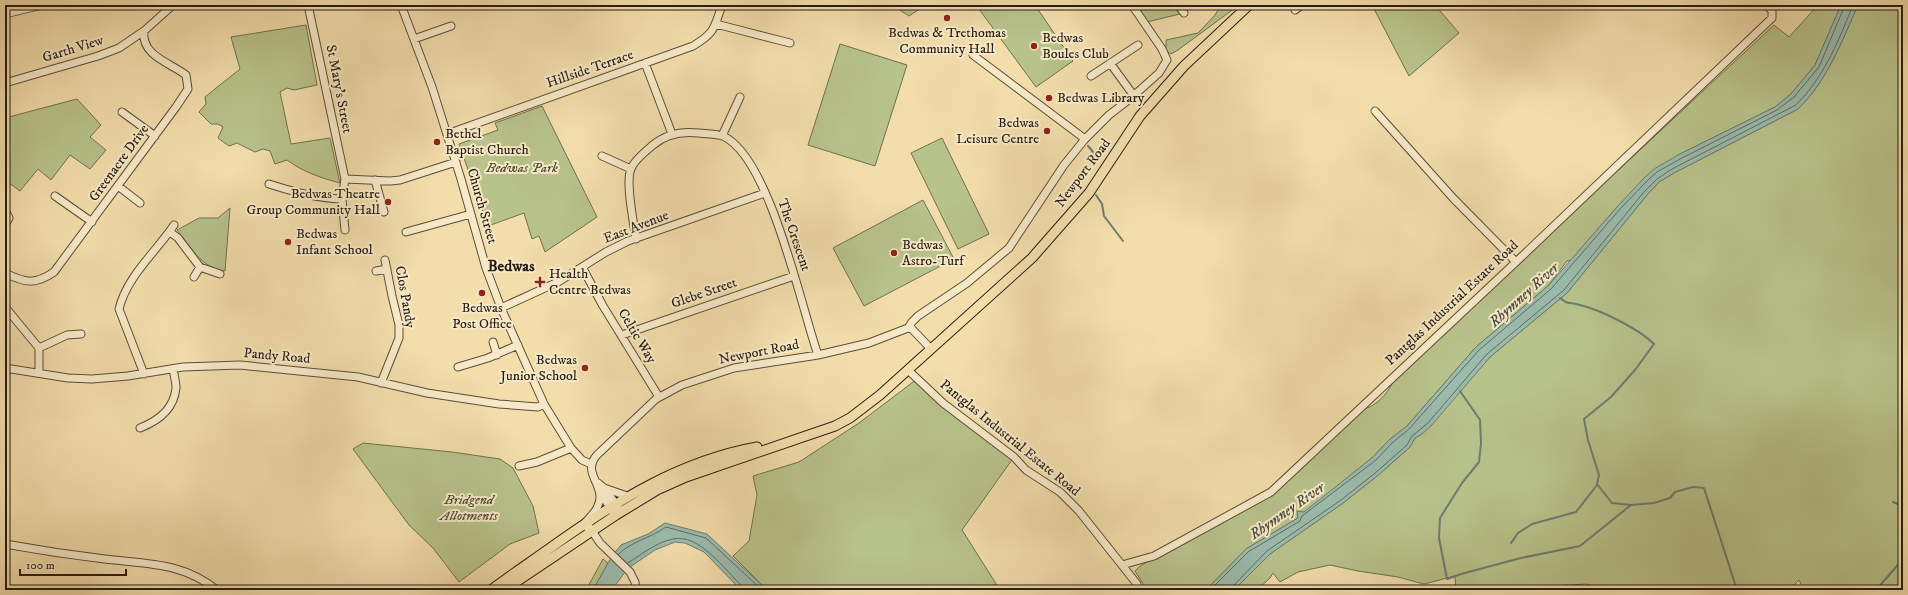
<svg xmlns="http://www.w3.org/2000/svg" width="1908" height="595" viewBox="0 0 1908 595" font-family="'IM FELL DW Pica',serif">
<rect width="100%" height="100%" fill="#f2ddab"/>
<filter id="stains"><feTurbulence type="fractalNoise" baseFrequency=".005" numOctaves="4"/><feColorMatrix values="0 0 0 0 .2 0 0 0 0 .09 0 0 0 0 .02 0 0 0 .5 -.17"/></filter>
<radialGradient id="worn" r=".72"><stop offset=".6" stop-color="#630" stop-opacity="0"/><stop offset="1" stop-color="#630" stop-opacity=".3"/></radialGradient>
<path fill="#b8c28b" stroke="#70704e" d="M 892,5 L 926,5 L 909,16 Z
M 976,5 L 1035,5 L 1073,61 L 1036,87 Z
M 1132,5 L 1178,5 L 1184,13 L 1143,23 Z
M 1221,5 L 1239,5 L 1178,50 L 1171,54 L 1166,51 L 1166,40 L 1198,33 L 1215,15 Z
M 1372,5 L 1435,5 L 1459,33 L 1409,76 Z
M 1818,5 L 1841,5 L 1815,65 L 1791,94 L 1775,107 L 1678,155 L 1617,207 L 1571,260 L 1567,261 L 1548,286 L 1476,347 L 1407,426 L 1389,440 L 1373,457 L 1298,518 L 1246,549 L 1206,590 L 1147,590 L 1135,571 L 1140,566 L 1268,495 L 1363,409 C 1376,407 1390,391 1394,379 L 1774,25 L 1789,37 Z
M 1858,5 L 1903,5 L 1903,590 L 1804,590 L 1799,580 L 1789,590 L 1602,590 L 1587,584 L 1514,588 L 1494,587 L 1483,590 L 1456,590 L 1455,576 L 1424,584 L 1398,577 L 1358,571 L 1330,565 L 1298,572 L 1280,582 L 1273,573 L 1270,578 L 1257,590 L 1234,590 L 1270,554 L 1343,503 L 1376,477 L 1410,447 L 1415,438 L 1422,434 L 1490,357 L 1567,293 L 1647,195 L 1659,182 L 1674,173 L 1798,109 C 1827,81 1842,41 1858,5 Z
M 306,25 L 317,85 L 294,90 L 287,88 L 280,92 L 291,144 L 330,138 L 340,183 C 321,178 303,172 287,160 L 275,164 L 270,151 L 263,149 L 255,152 L 237,143 L 229,146 L 218,138 L 223,127 L 218,124 L 211,124 L 199,112 L 206,104 L 205,97 L 240,69 L 231,37 Z
M 840,44 L 907,65 L 875,166 L 808,145 Z
M 77,99 L 101,125 L 90,137 L 106,150 L 90,169 L 70,155 L 51,180 L 38,169 L 20,191 L 5,180 L 5,118 Z
M 542,106 L 597,217 L 545,252 L 539,236 L 532,239 L 524,213 L 488,226 L 459,144 L 498,130 L 495,123 Z
M 942,138 L 989,234 L 958,249 L 911,153 Z
M 923,200 L 954,259 L 864,306 L 833,248 Z
M 230,208 L 225,271 C 201,268 191,247 177,230 L 199,218 L 218,218 Z
M 917,379 L 1014,457 L 962,530 L 1000,590 L 767,590 L 733,556 L 749,541 L 757,495 L 753,476 L 799,462 L 859,423 Z
M 363,443 L 452,452 L 500,459 L 513,468 L 533,506 L 539,533 L 510,544 L 459,582 L 433,548 L 409,525 L 353,449 Z
M 603,559 L 608,563 L 593,590 L 586,590 Z"/>
<path fill="#9bbbad" stroke="#6d7c6f" d="M 1841,5 L 1858,5 C 1842,41 1827,81 1798,109 L 1674,173 L 1659,182 L 1647,195 L 1567,293 L 1490,357 L 1431,426 L 1422,434 L 1415,438 L 1410,447 L 1376,477 L 1343,503 L 1270,554 L 1234,590 L 1206,590 L 1246,549 L 1298,518 L 1297,511 L 1304,512 L 1373,457 L 1389,440 L 1407,426 L 1476,347 L 1548,286 L 1617,207 L 1645,177 L 1654,169 L 1678,155 L 1775,107 L 1791,94 L 1815,65 Z
M 665,523 L 707,534 L 767,590 L 741,590 L 704,552 L 685,543 L 675,542 L 655,550 L 627,569 L 612,590 L 593,590 L 612,556 L 621,545 L 648,534 Z"/>
<g fill="none" stroke-linecap="round" stroke-linejoin="round">
<path stroke="#616c5f" stroke-width="1" d="M 618,555 C 629,542 651,538 666,527 L 706,538 L 762,590
M 628,563 C 642,554 657,542 673,539 C 699,533 725,570 742,586 L 743,590
M 1210,590 L 1248,552 L 1300,521 L 1302,516 L 1376,460 L 1392,443 L 1409,429 L 1479,350 L 1551,289 L 1620,209 L 1648,180 L 1657,172 L 1680,159 L 1777,110 L 1794,97 L 1819,67 L 1845,5
M 1232,590 L 1233,586 L 1267,551 L 1341,500 L 1374,474 L 1407,445 L 1412,436 L 1428,423 L 1487,354 L 1564,290 L 1644,192 L 1657,179 L 1672,169 L 1796,105 C 1823,79 1839,40 1853,5"/>
<path stroke="#6d7c6f" stroke-width="2" d="M 1088,146 L 1094,153 L 1094,161
M 1096,195 L 1102,204 L 1104,216 L 1123,241
M 1460,391 L 1480,420 L 1481,443 L 1479,462 L 1462,483 L 1440,518 L 1439,538 L 1447,579 L 1461,574 L 1521,558 L 1580,546 L 1631,505 L 1612,503 L 1597,484 L 1599,475 L 1588,440 L 1584,419 L 1611,397 L 1635,370 L 1654,344 C 1639,329 1601,310 1580,305 C 1570,302 1568,305 1560,298
M 1893,502 L 1903,506
M 1631,505 L 1654,503 L 1670,498 L 1675,492 L 1693,487 L 1704,488 L 1737,590
M 1511,543 L 1518,533 L 1532,524 L 1576,512 L 1597,485
M 1876,590 L 1903,559"/>
<defs>
<path id="minor" d="M 308,5 L 345,179 L 390,181 L 400,180 L 456,162
M 401,5 L 432,87 L 461,179 L 486,268 L 501,308 L 544,404 L 571,448 L 582,460 L 591,464
M 1178,5 L 1184,13
M 1295,10 L 1302,5
M 5,14 L 42,5
M 716,24 L 790,43
M 414,39 L 451,26
M 973,55 L 1085,139
M 645,63 L 672,134
M 1110,63 L 1134,96
M 1091,76 L 1138,45
M 5,83 L 98,56 L 119,48 L 144,31 L 173,5
M 1375,111 L 1453,198 L 1516,262
M 122,112 L 155,136
M 447,134 L 693,46 C 715,33 714,28 722,5
M 722,136 L 740,97
M 602,156 L 631,169
M 375,180 L 384,212
M 269,184 C 294,192 316,198 342,199
M 118,186 L 140,203
M 55,196 L 92,222
M 5,210 L 9,218 L 5,225
M 345,230 L 342,199 L 345,179
M 170,232 L 178,238 L 200,267 L 220,274
M 406,232 L 471,214
M 636,239 C 634,224 625,182 631,169 C 634,160 646,151 653,145 C 666,134 682,131 699,133 C 706,134 716,134 723,136 C 770,157 801,307 818,355
M 582,267 L 603,306 L 659,397
M 376,271 L 387,269
M 5,273 C 25,283 35,285 54,272 L 176,107 L 188,89 L 186,75 C 171,63 141,56 144,31
M 194,277 L 200,267
M 5,307 L 39,348 L 39,373
M 501,308 L 558,282 L 606,252 L 628,241 L 765,193
M 908,328 L 912,322 L 918,316 L 967,283 L 1009,248 L 1064,165 L 1085,139 L 1109,115 L 1131,98 L 1159,73 L 1167,60 L 1162,49 L 1132,5
M 622,335 L 794,276
M 493,342 L 497,355
M 39,348 L 67,335 L 81,334
M 458,367 L 488,358 L 518,345
M 5,368 L 68,378 L 92,379 L 128,376 L 183,367 L 240,365 L 358,377 L 427,393 L 499,404 L 538,407 L 544,404
M 908,370 L 943,403 L 1014,457 L 1026,470 L 1060,492 L 1079,511 L 1137,584
M 144,374 L 119,309 C 127,276 156,252 174,225
M 381,383 L 399,338 L 399,325 L 392,296 L 385,260
M 140,428 C 158,421 174,409 176,388 C 176,382 174,375 173,369
M 519,466 L 537,462 L 571,448
M 598,483 L 604,488 L 618,507
M 604,488 L 627,496
M 600,492 L 613,512
M 5,544 C 38,550 71,555 105,559 C 147,564 182,562 217,590
M 1122,565 L 1154,556 L 1271,492 L 1516,262 L 1772,18 L 1772,11 L 1767,5
M 636,590 L 635,582 L 630,572 L 600,543 L 590,528 L 583,525 C 588,519 594,514 597,508 C 609,486 580,474 597,455 L 656,399 L 682,385 L 734,368 L 818,355 L 869,343 L 908,328 L 912,329 L 931,349"/>
<path id="major" d="M 491,590 C 511,575 532,561 553,546 C 616,501 680,461 757,447
M 504,590 L 616,515 L 657,490 L 686,477 L 835,426 L 850,418 L 880,395 L 1032,258 L 1089,193 L 1140,116 L 1184,66 L 1249,5"/>
</defs>
<use href="#minor" stroke="#5a4d38" stroke-width="9"/>
<use href="#major" stroke="#271d11" stroke-width="11"/>
<use href="#minor" stroke="#f7e9c8" stroke-width="7"/>
<use href="#major" stroke="#f2ddab" stroke-width="9"/>
</g>
<g fill="#8f2418" stroke="#f7e9c8" stroke-width="1.5">
<circle cx="947" cy="18" r="4"/>
<circle cx="1034" cy="46" r="4"/>
<circle cx="1049" cy="98" r="4"/>
<circle cx="1047" cy="131" r="4"/>
<circle cx="437" cy="142" r="4"/>
<circle cx="388" cy="202" r="4"/>
<circle cx="288" cy="242" r="4"/>
<circle cx="894" cy="253" r="4"/>
<path d="M538 276h4v4h4v4h-4v4h-4v-4h-4v-4h4z"/>
<circle cx="482" cy="293" r="4"/>
<circle cx="585" cy="368" r="4"/>
</g>
<g text-anchor="middle" dominant-baseline="central" stroke-width="4" stroke-linejoin="round" paint-order="stroke">
<g font-size="14" fill="#271d11" stroke="#f7e9c8" text-anchor="start">
<text x="947" y="33" text-anchor="middle">Bedwas &amp; Trethomas<tspan x="947" dy="16">Community Hall</tspan></text>
<text x="1042" y="38">Bedwas<tspan x="1042" dy="16">Boules Club</tspan></text>
<text x="1057" y="98">Bedwas Library</text>
<text x="1039" y="123" text-anchor="end">Bedwas<tspan x="1039" dy="16">Leisure Centre</tspan></text>
<text x="445" y="134">Bethel<tspan x="445" dy="16">Baptist Church</tspan></text>
<text x="380" y="194" text-anchor="end">Bedwas Theatre<tspan x="380" dy="16">Group Community Hall</tspan></text>
<text x="296" y="234">Bedwas<tspan x="296" dy="16">Infant School</tspan></text>
<text x="902" y="245">Bedwas<tspan x="902" dy="16">Astro-Turf</tspan></text>
<text x="549" y="274">Health<tspan x="549" dy="16">Centre Bedwas</tspan></text>
<text x="482" y="308" text-anchor="middle">Bedwas<tspan x="482" dy="16">Post Office</tspan></text>
<text x="577" y="360" text-anchor="end">Bedwas<tspan x="577" dy="16">Junior School</tspan></text>
</g>
<g font-size="14" fill="#271d11" stroke="#f7e9c8">
<text transform="translate(73 49) rotate(-17)">Garth View</text>
<text transform="translate(590 69) rotate(-19)">Hillside Terrace</text>
<text transform="translate(339 89) rotate(79)">St Mary's Street</text>
<text transform="translate(119 163) rotate(-54)">Greenacre Drive</text>
<text transform="translate(1083 173) rotate(-53)">Newport Road</text>
<text transform="translate(482 206) rotate(74)">Church Street</text>
<text transform="translate(636 227) rotate(-21)">East Avenue</text>
<text transform="translate(794 235) rotate(71)">The Crescent</text>
<text transform="translate(704 293) rotate(-19)">Glebe Street</text>
<text transform="translate(405 297) rotate(80)">Clos Pandy</text>
<text transform="translate(1452 303) rotate(-43)">Pantglas Industrial Estate Road</text>
<text transform="translate(637 336) rotate(59)">Celtic Way</text>
<text transform="translate(759 352) rotate(-11)">Newport Road</text>
<text transform="translate(277 356) rotate(5)">Pandy Road</text>
<text transform="translate(1010 438) rotate(39)">Pantglas Industrial Estate Road</text>
</g>
<g font-size="14" font-style="italic" fill="#524f36" stroke="#f7e9c8">
<text x="522" y="168">Bedwas Park</text>
<text x="469" y="500">Bridgend<tspan x="469" dy="16">Allotments</tspan></text>
</g>
<g font-size="15" font-style="italic" fill="#4a4c40" stroke="#f7e9c8">
<text transform="translate(1524 295) rotate(-42)">Rhymney River</text>
<text transform="translate(1287 511) rotate(-35)">Rhymney River</text>
</g>
<g font-size="16" font-weight="bold" fill="#271d11" stroke="#f7e9c8">
<text x="511" y="266">Bedwas</text>
</g>
</g>
<rect width="1908" height="595" fill="none" stroke="#f2ddab" stroke-width="20"/>
<rect x="6" y="6" width="1896" height="583" fill="none" stroke="#271d11" stroke-width="2"/>
<rect x="10" y="10" width="1888" height="575" fill="none" stroke="#271d11"/>
<path d="M20 569v6h106v-6" fill="none" stroke="#271d11" stroke-width="2"/>
<text x="26" y="569" font-size="12" fill="#271d11" stroke="#f7e9c8" stroke-width="3" paint-order="stroke">100 m</text>
<rect width="100%" height="100%" filter="url(#stains)"/>
<rect width="100%" height="100%" fill="url(#worn)"/>
</svg>
